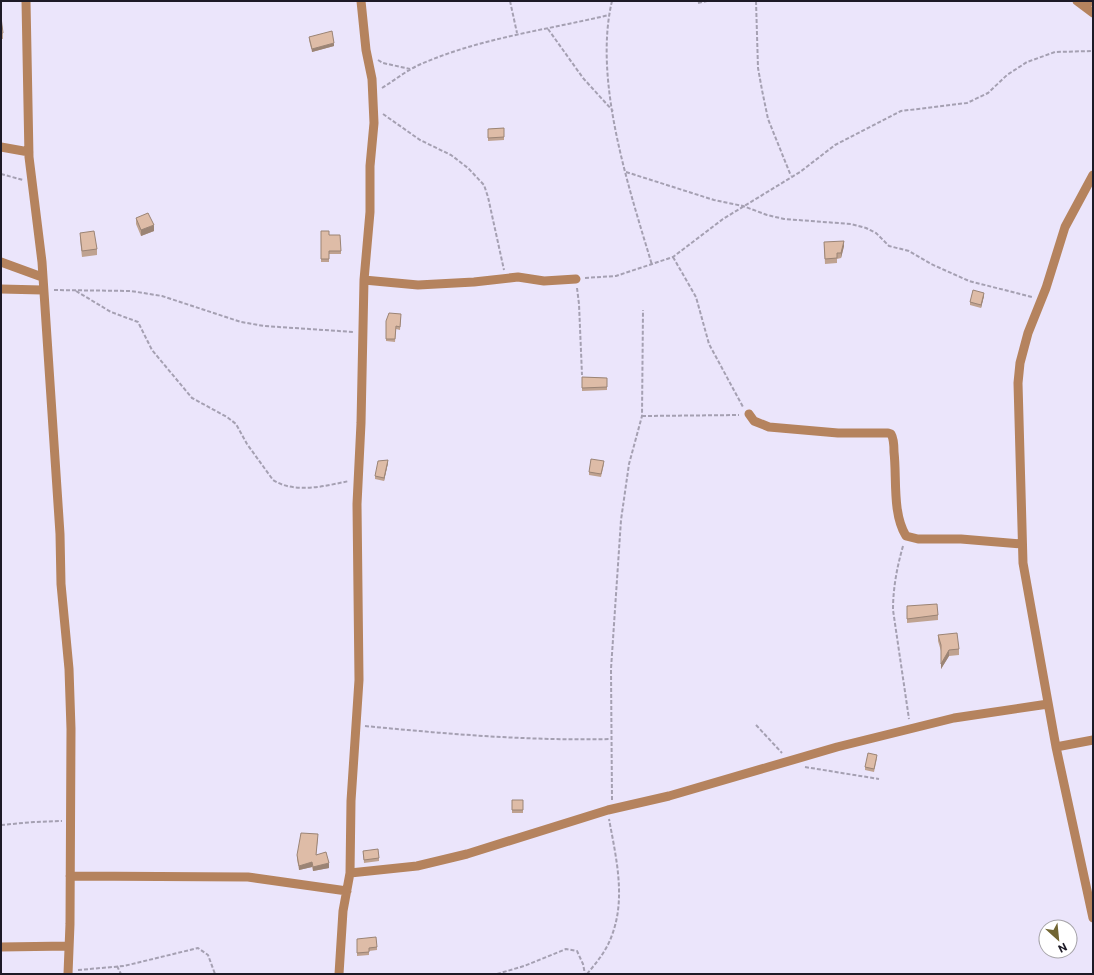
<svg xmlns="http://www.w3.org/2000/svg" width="1094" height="975" viewBox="0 0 1094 975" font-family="Commissioner,sans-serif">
<rect width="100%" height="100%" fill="#ebe5fb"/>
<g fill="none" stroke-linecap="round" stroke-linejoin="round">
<path stroke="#a5a0b2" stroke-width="2" stroke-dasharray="4 2" stroke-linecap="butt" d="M 510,1 L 517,33
M 612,1 C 593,81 629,188 652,265
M 756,1 L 758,68 L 762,90 L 768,119 L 791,176
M 698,3 L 707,1
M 548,29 L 583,78 L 613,111
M 378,60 L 383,63 L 410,69
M 382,88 C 395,80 407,70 421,64 C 481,38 546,30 609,15
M 383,114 L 420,140 L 451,155 L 468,168 L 484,185 L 488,197 L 504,270
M 626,172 L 714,200 L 743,206 L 767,215 L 784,219 L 851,224 L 866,228 L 876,233 L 889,246 L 909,251 L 931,264 L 969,281 L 1032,297
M 1,174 L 23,180
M 673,257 L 696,297 L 709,344 L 743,407
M 585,278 L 616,276 L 673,257 L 723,219 L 800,172 L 835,145 L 901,111 L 967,103 L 988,93 L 1007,75 L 1027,62 L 1055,52 L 1093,51
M 577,288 L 579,304 L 582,375
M 54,290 L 131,291 L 162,296 L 241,322 L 264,326 L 354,332
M 76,291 L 111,312 L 138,322 L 152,350 L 192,398 L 227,417 L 236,424 L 247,444 L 273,480 C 295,494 325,486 349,481
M 642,416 L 739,415
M 903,546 C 897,567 893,588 893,610 L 909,719
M 756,725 L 782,753
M 365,726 C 447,734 529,741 612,739
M 805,767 L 879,779
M 612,800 L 611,669 L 621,520 L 629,464 L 642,416 L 643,310
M 1,825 L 34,822 L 62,821
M 117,966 L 121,974
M 78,970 L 124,966 L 198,948 L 208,955 L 215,974
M 497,974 L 524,966 L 566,949 L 577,951 L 583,964 L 585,974
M 587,974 C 597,962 607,950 612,935 C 626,898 616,857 609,819"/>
<path stroke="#b5835e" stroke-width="9" d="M 26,1 L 29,157 L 42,262 L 60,534 L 61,584 L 69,669 L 71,729 L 70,924 L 68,974
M 1077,1 L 1093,13
M 1083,5 L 1092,1
M 1,147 L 29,152
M 1093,175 L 1065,227 L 1046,288 L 1028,333 L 1020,363 L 1018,383 L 1023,563 L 1056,747 L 1093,918
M 1,262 L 42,277
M 364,280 L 418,285 L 474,282 L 518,277 L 544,281 L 576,279
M 1,289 L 42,290
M 749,414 L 754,421 L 769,427 L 838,433 L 888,433 L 891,434 C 894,439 894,447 894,452 C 897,478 892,513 906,536 L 918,539 L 961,539 L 1022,544
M 1056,747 L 1093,740
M 350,873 L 417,866 L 467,854 L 608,810 L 669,796 L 837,747 L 954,718 L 1048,704
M 70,876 L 248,877 L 347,891
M 1,947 L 69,946
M 339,974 L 343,911 L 350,873 L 351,801 L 359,680 L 357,504 L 361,423 L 364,280 L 370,212 L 370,166 L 374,123 L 372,79 L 366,50 L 361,1"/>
</g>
<path fill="#bfa290" d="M 1,17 L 3,33 L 3,39 L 1,39 Z
M 309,37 L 334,46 L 312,52 L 309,40 Z
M 504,128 L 504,140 L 488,141 L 488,129 Z
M 136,218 L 154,231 L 141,236 L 136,224 Z
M 321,231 L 329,235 L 341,251 L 341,254 L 329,254 L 329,262 L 321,262 Z
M 80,233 L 97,249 L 97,255 L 82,257 L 80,239 Z
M 824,242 L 844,246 L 841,258 L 837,259 L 837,263 L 825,264 Z
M 984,296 L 981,308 L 970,305 L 970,302 Z
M 401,317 L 400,330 L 396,329 L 395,342 L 386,341 L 386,321 Z
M 582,377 L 607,378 L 607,390 L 582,391 Z
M 388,463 L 384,481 L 375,479 L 375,476 Z
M 604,464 L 601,477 L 589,475 L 589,472 Z
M 907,606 L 938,615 L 938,620 L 907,623 Z
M 938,635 L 959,649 L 959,655 L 949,656 L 941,669 L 941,651 L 938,641 Z
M 877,758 L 874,772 L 865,770 L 865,767 Z
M 512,800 L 523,800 L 523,813 L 512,813 Z
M 318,838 L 316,855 L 329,868 L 313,871 L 312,867 L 299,870 L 297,859 L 297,855 Z
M 363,851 L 379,858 L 379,861 L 364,863 Z
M 357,939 L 377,947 L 377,950 L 369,951 L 369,955 L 357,956 Z"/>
<path fill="#9b8475" d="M 334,43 L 334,46 L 312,52 L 312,49 Z
M 154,225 L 154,231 L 141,236 L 141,230 Z
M 844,241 L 844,246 L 841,258 L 841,253 Z
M 984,293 L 984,296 L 981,308 L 981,305 Z
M 388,460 L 388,463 L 384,481 L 384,478 Z
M 949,650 L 949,656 L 941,669 L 941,664 Z
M 312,862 L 312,867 L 299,870 L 299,866 Z
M 329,863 L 329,868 L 313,871 L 313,867 Z"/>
<path fill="#debca7" stroke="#9b8475" d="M 1,17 L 3,33 L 1,33 Z
M 332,31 L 334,43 L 312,49 L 309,37 Z
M 504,128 L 504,137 L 488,138 L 488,129 Z
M 148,213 L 154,225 L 141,230 L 136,218 Z
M 94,231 L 97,249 L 82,251 L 80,233 Z
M 321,231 L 329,231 L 329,235 L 340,235 L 341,251 L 329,251 L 329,259 L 321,259 Z
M 844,241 L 841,253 L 837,253 L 837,258 L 825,259 L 824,242 Z
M 973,290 L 984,293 L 981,305 L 970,302 Z
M 389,313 L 401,314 L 400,327 L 396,326 L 395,339 L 386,339 L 386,321 Z
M 582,377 L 607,378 L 607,387 L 582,388 Z
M 591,459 L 604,461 L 601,474 L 589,472 Z
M 388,460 L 384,478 L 375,476 L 378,461 Z
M 937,604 L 938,615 L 907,619 L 907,606 Z
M 957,633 L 959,649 L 949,650 L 941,664 L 941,645 L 938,635 Z
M 868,753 L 877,755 L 874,769 L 865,767 Z
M 512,800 L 523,800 L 523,810 L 512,810 Z
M 301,833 L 318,834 L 316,855 L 326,852 L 329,863 L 313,867 L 312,862 L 299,866 L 297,855 Z
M 378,849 L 379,858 L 364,860 L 363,851 Z
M 376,937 L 377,947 L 369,948 L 369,952 L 357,953 L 357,939 Z"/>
<rect width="1094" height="975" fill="none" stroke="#1d1a26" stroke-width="4"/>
<g transform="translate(1058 939) rotate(153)"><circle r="19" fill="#ffffff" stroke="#a5a3a8"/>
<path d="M0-3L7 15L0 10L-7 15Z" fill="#716532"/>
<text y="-6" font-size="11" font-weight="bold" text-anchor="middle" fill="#1d1a26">N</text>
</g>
</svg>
